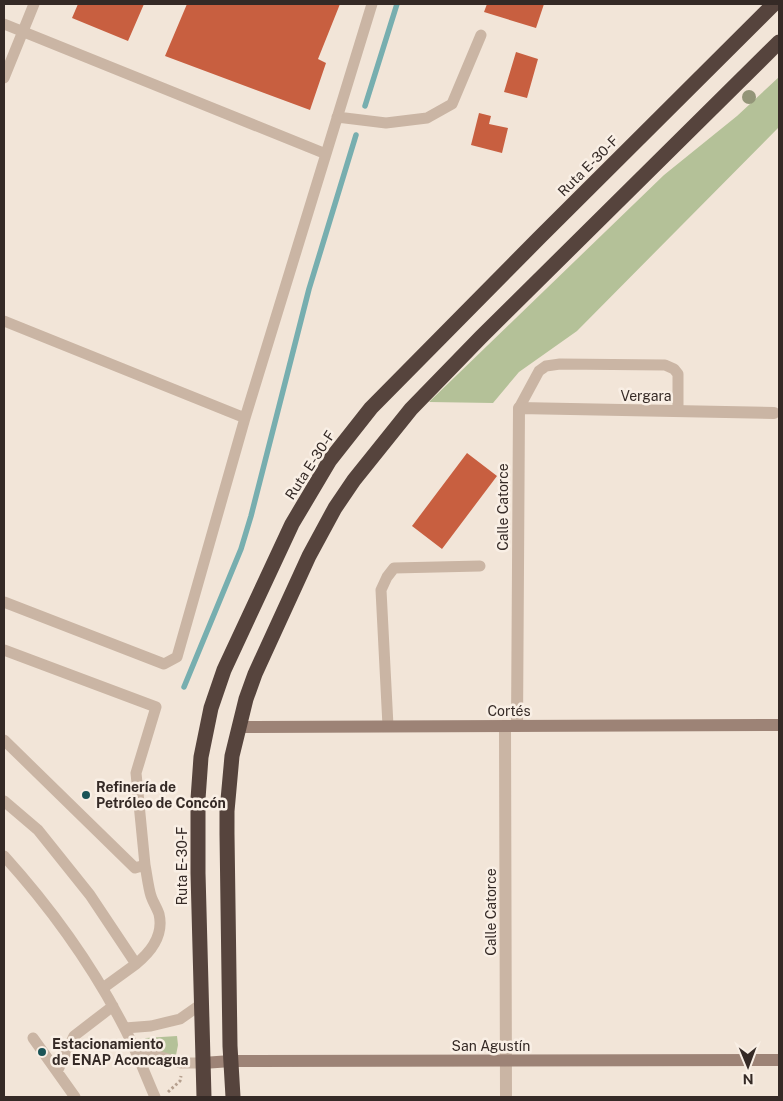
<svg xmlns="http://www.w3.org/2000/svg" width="783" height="1101" viewBox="0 0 783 1101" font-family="'Public Sans',sans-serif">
<rect width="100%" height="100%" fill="#f2e5d8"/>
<path fill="#b4c198" d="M 779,77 L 779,127 L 577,331 L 519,372 L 493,403 L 429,402 L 664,175 L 737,116 Z
M 177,1036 L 178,1045 L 176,1055 C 163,1054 150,1053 141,1043 L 146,1038 Z"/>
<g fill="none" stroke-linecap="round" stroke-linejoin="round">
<path stroke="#77aeaf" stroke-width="5.5" d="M 365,106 L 397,4
M 184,687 L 241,549 L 251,516 L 309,289 L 356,135"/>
</g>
<path fill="#c85f40" d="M 78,4 L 144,4 L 128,41 L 72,18 Z
M 187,4 L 340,4 L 318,59 L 326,63 L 310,110 L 165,56 Z
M 487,4 L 544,4 L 536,28 L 484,12 Z
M 516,52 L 538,59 L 527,98 L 504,92 Z
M 479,113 L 491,116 L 489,124 L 508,128 L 502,153 L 471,145 Z
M 467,453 L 497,476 L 442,549 L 412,526 Z"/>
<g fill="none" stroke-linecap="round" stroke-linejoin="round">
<path stroke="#b59f8e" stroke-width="3" stroke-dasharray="2.5 2.5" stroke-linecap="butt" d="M 168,1092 L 180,1081 L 181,1076"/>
<path stroke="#cab5a4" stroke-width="11" d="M 4,24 L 326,154
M 4,78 L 34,4
M 337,117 L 386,123 L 427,118 L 452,104 L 481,35
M 4,321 L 245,418
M 519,408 L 539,371 L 546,366 L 560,364 L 665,365 L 674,369 L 678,374 L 678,411
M 4,602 L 164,664 L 177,657 L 245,418 L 372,4
M 4,650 L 156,707 L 136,773 L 145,865
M 388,726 L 381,590 L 387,577 L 394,568 L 480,566
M 4,740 L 135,868 L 145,865 C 147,875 148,886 151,896 C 153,902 157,908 159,914 C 164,935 152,951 136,964
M 4,801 L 38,830 L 90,895 L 136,964 L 103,988
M 4,856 C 51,908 92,965 124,1027 C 136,1050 145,1074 155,1097
M 125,1028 L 151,1026 L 180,1019 L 200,1005
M 33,1038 L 75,1097
M 135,1049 L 181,1063 L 203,1063
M 57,1072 L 74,1036 L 113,1006"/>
<path stroke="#cab5a4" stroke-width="12" d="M 505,726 L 506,1097
M 517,726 L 519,408 L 774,413"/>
<path stroke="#9d8376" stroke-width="12" d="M 238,727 L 779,725
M 203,1063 L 231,1061 L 779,1060"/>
<path stroke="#56443d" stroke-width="15" d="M 204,1097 L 198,873 L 198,799 L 201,757 L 211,708 L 224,670 L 292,524 L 330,460 L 371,408 L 539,238 L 774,4
M 233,1097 L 230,1046 L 227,834 L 227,811 L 232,756 L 246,699 L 255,674 L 309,556 L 335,508 L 354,480 L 411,409 L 481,337 L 779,42"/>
</g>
<circle fill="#939578" cx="749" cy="97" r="7"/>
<g fill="#1b5457" stroke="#f9efe5" stroke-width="2">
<circle cx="86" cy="795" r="5"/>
<circle cx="42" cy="1052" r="5"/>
</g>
<g text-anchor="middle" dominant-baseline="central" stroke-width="5" stroke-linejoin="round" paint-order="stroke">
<g font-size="14" fill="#352a26" stroke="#f9efe5">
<text transform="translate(588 166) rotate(-45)">Ruta E-30-F</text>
<text x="646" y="396">Vergara</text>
<text transform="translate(310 465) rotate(-57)">Ruta E-30-F</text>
<text transform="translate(503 507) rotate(-90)">Calle Catorce</text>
<text x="509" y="711">Cortés</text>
<text transform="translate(182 866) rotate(-90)">Ruta E-30-F</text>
<text transform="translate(491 912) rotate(-90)">Calle Catorce</text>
<text x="491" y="1046">San Agustín</text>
</g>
<g font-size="14" font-weight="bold" fill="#352a26" stroke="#f9efe5" text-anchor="start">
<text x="96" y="787">Refinería de<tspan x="96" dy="16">Petróleo de Concón</tspan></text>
<text x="52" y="1044">Estacionamiento<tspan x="52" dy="16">de ENAP Aconcagua</tspan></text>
</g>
</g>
<rect width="783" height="1101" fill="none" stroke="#352a26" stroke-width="10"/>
<g transform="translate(748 1066) rotate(179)" stroke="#f9efe5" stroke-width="4" paint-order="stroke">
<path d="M0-4L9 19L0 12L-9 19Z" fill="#352a26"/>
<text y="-8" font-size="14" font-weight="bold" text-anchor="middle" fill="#352a26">N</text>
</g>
</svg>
